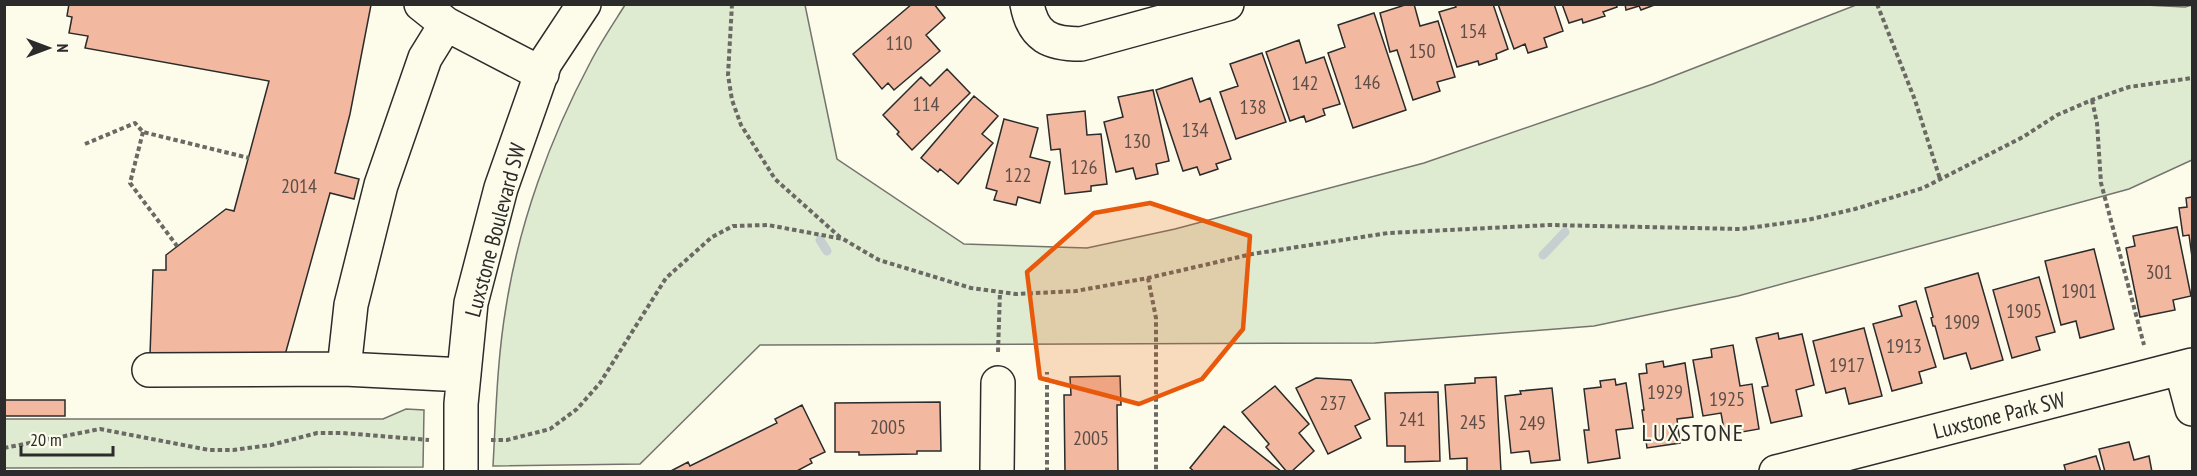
<svg xmlns="http://www.w3.org/2000/svg" width="2197" height="476" viewBox="0 0 2197 476" font-family="'PT Sans Narrow',sans-serif">
<rect width="100%" height="100%" fill="#fdfbea"/>
<path fill="#deebd1" stroke="#74746e" stroke-width="1.5" d="M 2145,5 L 2185,7 L 2192,5 L 2192,160 L 2129,189 L 1738,296 L 1594,326 L 1375,343 L 760,345 L 640,464 L 493,466 C 496,413 497,360 506,307 C 519,224 550,138 590,63 C 600,43 613,24 625,5 L 805,5 L 837,159 L 964,244 L 1087,248 L 1175,229 L 1424,163 L 1653,84 L 1856,5 Z
M 406,409 L 424,410 L 423,467 L 5,468 L 5,419 L 383,419 Z"/>
<g fill="none" stroke-linecap="round" stroke-linejoin="round">
<path stroke="#c7d0d0" stroke-width="9" d="M 820,240 L 827,251
M 1543,255 L 1565,232"/>
</g>
<path fill="#f2b8a0" stroke="#2b2b2b" stroke-width="1.5" d="M 69,4 L 371,5 L 350,114 L 335,173 L 359,179 L 354,199 L 330,193 L 285,355 L 150,355 L 153,270 L 166,270 L 166,255 L 226,209 L 234,211 L 269,81 L 85,48 L 88,36 L 69,33 L 72,17 L 67,16 Z
M 912,4 L 934,4 L 945,18 L 926,35 L 940,51 L 894,90 L 888,83 L 882,89 L 853,54 Z
M 1408,4 L 1414,4 L 1420,26 L 1438,21 L 1455,77 L 1437,82 L 1440,91 L 1413,100 L 1397,50 L 1390,52 L 1380,13 Z
M 1455,4 L 1493,4 L 1508,49 L 1496,54 L 1497,59 L 1479,65 L 1478,61 L 1457,67 L 1439,12 L 1456,7 Z
M 1498,4 L 1554,4 L 1563,31 L 1544,38 L 1547,47 L 1528,53 L 1525,44 L 1514,49 Z
M 1562,4 L 1616,4 L 1617,7 L 1603,12 L 1605,16 L 1583,23 L 1582,19 L 1569,23 Z
M 1625,4 L 1657,4 L 1641,10 L 1639,6 L 1626,10 Z
M 1374,13 L 1406,110 L 1353,128 L 1328,53 L 1345,47 L 1338,25 Z
M 1299,40 L 1306,63 L 1324,57 L 1340,104 L 1323,109 L 1325,115 L 1306,122 L 1304,116 L 1290,121 L 1266,52 Z
M 1262,53 L 1286,122 L 1236,139 L 1220,92 L 1238,86 L 1230,64 Z
M 947,69 L 970,93 L 912,150 L 897,134 L 899,132 L 883,115 L 921,77 L 930,86 Z
M 1192,78 L 1200,102 L 1210,98 L 1231,159 L 1216,164 L 1218,169 L 1200,175 L 1197,167 L 1183,171 L 1156,90 Z
M 1153,90 L 1169,161 L 1156,164 L 1158,174 L 1136,179 L 1133,168 L 1116,172 L 1104,122 L 1123,117 L 1118,97 Z
M 974,96 L 998,116 L 982,134 L 993,143 L 958,184 L 940,169 L 938,172 L 921,158 Z
M 1085,111 L 1087,135 L 1101,134 L 1107,184 L 1091,186 L 1091,191 L 1065,194 L 1060,149 L 1051,150 L 1047,115 Z
M 1004,119 L 1038,128 L 1030,157 L 1050,162 L 1040,203 L 1018,197 L 1016,205 L 994,200 L 997,191 L 986,188 Z
M 2192,197 L 2192,257 L 2189,235 L 2183,236 L 2179,208 L 2187,207 L 2186,198 Z
M 2177,227 L 2191,296 L 2173,300 L 2175,310 L 2140,317 L 2126,248 L 2135,246 L 2133,236 Z
M 2094,249 L 2114,329 L 2080,338 L 2076,321 L 2061,325 L 2045,261 Z
M 1978,273 L 2003,360 L 1971,369 L 1966,353 L 1944,359 L 1935,326 L 1933,326 L 1931,318 L 1933,317 L 1925,288 Z
M 2039,277 L 2055,332 L 2036,337 L 2040,350 L 2012,358 L 1993,290 Z
M 1916,301 L 1936,367 L 1919,372 L 1922,383 L 1892,391 L 1873,324 L 1902,316 L 1899,306 Z
M 1864,328 L 1882,396 L 1849,404 L 1845,388 L 1826,393 L 1813,341 Z
M 1778,333 L 1779,339 L 1802,334 L 1814,385 L 1796,390 L 1802,416 L 1771,423 L 1762,387 L 1768,386 L 1756,338 Z
M 1733,345 L 1740,386 L 1752,384 L 1759,429 L 1725,435 L 1721,413 L 1703,416 L 1693,360 L 1712,357 L 1711,349 Z
M 1663,361 L 1664,367 L 1685,363 L 1693,417 L 1677,419 L 1680,443 L 1647,448 L 1642,410 L 1644,410 L 1639,374 L 1647,373 L 1646,364 Z
M 1120,376 L 1121,405 L 1117,405 L 1118,472 L 1065,472 L 1064,395 L 1071,395 L 1070,377 Z
M 1496,377 L 1501,472 L 1467,472 L 1467,458 L 1450,459 L 1445,385 L 1475,383 L 1475,378 Z
M 1316,378 L 1351,380 L 1370,419 L 1355,426 L 1361,438 L 1328,454 L 1296,388 Z
M 1615,379 L 1616,385 L 1626,383 L 1633,428 L 1616,430 L 1620,458 L 1588,463 L 1584,430 L 1589,430 L 1584,389 L 1601,387 L 1600,381 Z
M 1275,386 L 1309,424 L 1299,433 L 1314,451 L 1291,472 L 1287,472 L 1266,447 L 1269,444 L 1242,412 Z
M 1552,388 L 1560,460 L 1531,463 L 1529,451 L 1511,453 L 1505,396 L 1521,394 L 1520,391 Z
M 1438,392 L 1440,461 L 1405,462 L 1405,446 L 1387,446 L 1385,393 Z
M 4,400 L 65,400 L 65,416 L 4,416 Z
M 940,402 L 941,451 L 917,451 L 917,454 L 859,455 L 859,452 L 835,452 L 835,403 Z
M 802,405 L 825,452 L 810,459 L 812,463 L 795,472 L 669,472 L 688,462 L 690,466 L 777,423 L 775,419 Z
M 1224,426 L 1282,472 L 1195,472 L 1190,468 Z
M 2129,442 L 2134,460 L 2149,456 L 2152,472 L 2105,472 L 2099,449 Z
M 2096,456 L 2101,472 L 2066,472 L 2064,465 Z"/>
<g fill="none" stroke-linecap="round" stroke-linejoin="round">
<defs>
<path id="minor" d="M 421,4 L 446,24 L 542,74
M 1027,4 C 1033,37 1050,44 1081,44 L 1227,4
M 2181,368 L 2192,409
M 344,369 L 351,305 L 381,185 L 425,58 L 446,24
M 149,370 L 344,369 L 464,375
M 461,472 L 461,404 L 471,303 L 501,188 L 545,63 L 584,4
M 997,472 L 998,383
M 1776,472 L 2192,365"/>
</defs>
<use href="#minor" stroke="#2b2b2b" stroke-width="36"/>
<path stroke="#6a6964" stroke-width="4" stroke-dasharray="4.5 3" stroke-linecap="butt" d="M 732,4 L 728,75 L 732,100 L 741,125 L 775,179 L 842,239
M 1877,4 L 1915,100 L 1940,179
M 2092,100 L 2097,123 L 2101,183 L 2144,345
M 143,132 L 130,183 L 177,246
M 85,144 L 135,123 L 143,132 L 249,158
M 1148,278 L 1156,318 L 1156,472
M 998,352 L 1000,292
M 491,440 L 507,440 L 550,429 L 577,409 L 600,383 L 666,278 L 712,237 L 733,226 L 768,225 L 843,239 L 879,260 L 971,288 L 1016,294 L 1076,291 L 1148,278 L 1252,254 L 1388,233 L 1550,225 L 1741,229 L 1807,220 L 1855,209 L 1923,188 L 2023,137 L 2057,115 L 2092,100 L 2129,87 L 2192,78
M 4,448 L 100,429 L 209,450 L 233,450 L 271,445 L 317,433 L 343,433 L 429,440
M 1047,472 L 1047,372"/>
<use href="#minor" stroke="#fdfbea" stroke-width="33"/>
</g>
<path fill="#e8590c" fill-opacity="0.2" stroke="#e8590c" stroke-width="4.5" stroke-linejoin="round" d="M 1150,203 L 1250,236 L 1243,329 L 1202,379 L 1139,404 L 1040,378 L 1027,272 L 1094,213 Z"/>
<g text-anchor="middle" dominant-baseline="central" stroke-width="4.5" stroke-linejoin="round" paint-order="stroke">
<g font-size="20" fill="#5d4e48">
<text x="1473" y="31">154</text>
<text x="899" y="43">110</text>
<text x="1422" y="51">150</text>
<text x="1367" y="82">146</text>
<text x="1305" y="83">142</text>
<text x="926" y="104">114</text>
<text x="1253" y="107">138</text>
<text x="1195" y="130">134</text>
<text x="1137" y="141">130</text>
<text x="1084" y="167">126</text>
<text x="1018" y="175">122</text>
<text x="299" y="186">2014</text>
<text x="2159" y="272">301</text>
<text x="2079" y="291">1901</text>
<text x="2024" y="311">1905</text>
<text x="1962" y="322">1909</text>
<text x="1904" y="346">1913</text>
<text x="1847" y="365">1917</text>
<text x="1665" y="392">1929</text>
<text x="1727" y="399">1925</text>
<text x="1333" y="403">237</text>
<text x="1412" y="419">241</text>
<text x="1473" y="422">245</text>
<text x="1532" y="423">249</text>
<text x="888" y="427">2005</text>
<text x="1091" y="438">2005</text>
</g>
<g font-size="22" fill="#2b2b2b" stroke="#fdfbea">
<text transform="translate(495 230) rotate(-75)">Luxstone Boulevard SW</text>
<text transform="translate(1999 415) rotate(-14)">Luxstone Park SW</text>
</g>
<g font-size="24" letter-spacing="1.5" fill="#2b2b2b" stroke="#fdfbea">
<text x="1693" y="432">LUXSTONE</text>
</g>
</g>
<rect width="2197" height="476" fill="none" stroke="#2b2b2b" stroke-width="12"/>
<g transform="translate(48 48) rotate(90)" stroke="#fdfbea" stroke-width="4.5" paint-order="stroke">
<path d="M0-4.5L10 22L0 15L-10 22Z" fill="#2b2b2b"/>
<text y="-9" font-size="16" font-weight="bold" text-anchor="middle" fill="#2b2b2b">N</text>
</g>
<path d="M21 446v9h92v-9" fill="none" stroke="#2b2b2b" stroke-width="3"/>
<text x="30" y="446" font-size="18" fill="#2b2b2b" stroke="#fdfbea" stroke-width="4.5" paint-order="stroke">20 m</text>
</svg>
